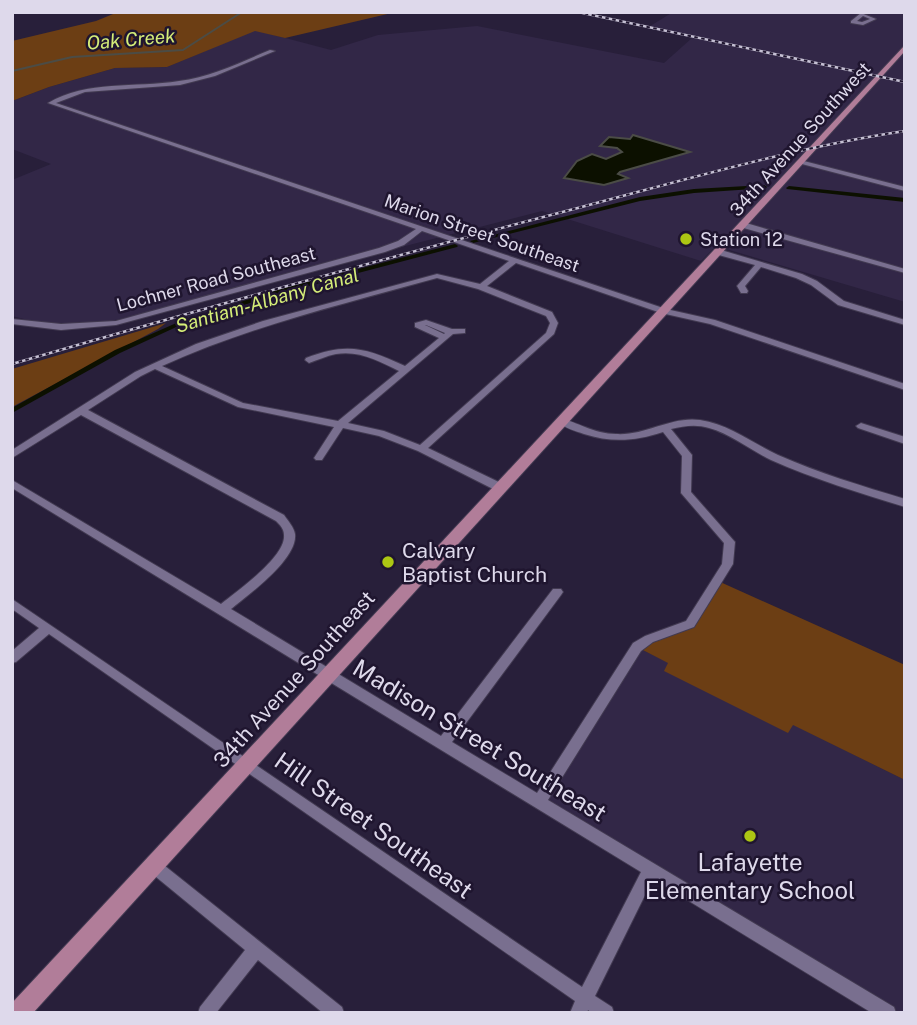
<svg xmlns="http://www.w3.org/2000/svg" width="917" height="1025" viewBox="0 0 917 1025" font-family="'Public Sans',sans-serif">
<rect width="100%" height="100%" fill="#281f3a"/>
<path fill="#322747" d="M 673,12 L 905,12 L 905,302 L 716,246 L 701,261 L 542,211 L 104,323 L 56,327 L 12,316 L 12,180 L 51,164 L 12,149 L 12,101 L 49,87 L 115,68 L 167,67 L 255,30 L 331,50 L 378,35 L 477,26 L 664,63 L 692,38 L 647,28 Z
M 637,647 L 905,780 L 905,1013 L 888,1013 L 539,802 Z"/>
<path fill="#6c3e14" d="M 118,12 L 396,12 L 285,38 L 255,31 L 167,67 L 115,68 L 49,87 L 12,101 L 12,41 L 96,21 Z
M 166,323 L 158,329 L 12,407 L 12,369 Z
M 718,581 L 905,665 L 905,780 L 793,725 L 788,733 L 664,671 L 668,663 L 637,647 L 690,624 Z"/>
<path fill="#0c1000" stroke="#4b4c46" stroke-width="2" d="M 633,135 L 690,152 L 620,172 L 618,174 L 628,178 L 604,185 L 564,178 L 577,161 L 592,154 L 606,159 L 622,152 L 617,148 L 600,146 L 609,137 L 630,139 Z"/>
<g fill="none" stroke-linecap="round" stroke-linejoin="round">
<path stroke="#4b4c46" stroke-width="2" d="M 12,71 L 72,57 L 183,50 L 242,12"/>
<path fill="#0c1000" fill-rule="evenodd" d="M 764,185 L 767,187 L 766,188 L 694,193 L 640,201 L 473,243 L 470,241 L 640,197 L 694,189 Z
M 789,186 L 905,198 L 905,202 L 787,189 L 786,188 Z
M 455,244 L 458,246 L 457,247 L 286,292 L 185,323 L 120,353 L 12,413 L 12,408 L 115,350 L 181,321 L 281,289 Z"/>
<defs>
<path id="minor" d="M 861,13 L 876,19 L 863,25 L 851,23 L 851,21 ZM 863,16 L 870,19 L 862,22 L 857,21 Z
M 270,50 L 275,51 L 215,76 L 180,85 L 85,92 L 56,103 L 666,309 L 715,320 L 905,384 L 905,390 L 710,324 L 661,313 L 516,263 L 487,286 L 552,312 L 558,323 L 554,334 L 428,448 L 505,485 L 506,488 L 505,491 L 497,491 L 418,451 L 379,436 L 343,428 L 322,460 L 316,460 L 314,458 L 334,427 L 238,407 L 155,369 L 141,376 L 88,410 L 284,515 C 288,521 294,527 295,534 C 298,559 248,595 231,609 L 441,736 L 553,589 L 561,589 L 563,592 L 561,595 L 452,742 L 537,793 L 633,643 L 645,636 L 686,621 L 722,564 L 724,543 L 681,493 L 682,456 L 663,432 C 636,441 612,443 584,434 C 575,431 565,428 558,422 L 560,420 C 568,419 576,424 585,427 C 595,431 605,434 616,434 C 645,436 671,416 700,420 C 729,424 752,443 778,455 C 819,473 862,486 905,499 L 905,507 C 860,493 814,479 771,460 C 750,450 731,434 709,428 C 696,424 684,426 671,429 L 692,455 L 691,492 L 735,542 L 733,564 L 694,627 L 653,642 L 641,651 L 548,800 L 894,1007 L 896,1013 L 872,1013 L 653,879 L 595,996 L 612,1007 L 614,1013 L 592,1013 L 588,1010 L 587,1013 L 570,1013 L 575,1001 L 49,634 L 16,662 L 12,663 L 12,651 L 39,628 L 12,609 L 12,599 L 582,987 L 641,872 L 12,488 L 12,480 L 221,604 C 237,591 286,557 284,535 C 284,529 280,525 276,521 L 81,415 L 12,458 L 12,450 L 135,372 L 196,344 L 263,321 L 437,274 L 480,284 L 509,261 L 422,231 L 404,245 L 385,252 L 116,325 L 61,330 L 12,324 L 12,319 L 61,324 L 116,321 L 379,248 L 398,241 L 416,229 L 48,103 C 87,80 135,88 179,81 C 211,77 241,62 270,50 ZM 437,278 L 478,289 L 546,316 L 550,323 L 546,333 L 420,445 L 384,431 L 348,423 L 453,334 L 465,333 L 465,329 L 452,329 L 426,320 L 415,323 L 415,327 L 439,338 L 405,366 C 366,348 347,342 306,358 L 305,360 L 309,363 C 318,360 326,356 336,354 C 359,350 379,361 399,371 L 338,421 L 243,403 L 162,366 C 250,326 344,304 437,278 ZM 425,325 L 426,325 L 445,333 L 444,334 Z
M 800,160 L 905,187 L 905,191 L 798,163 L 797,162 Z
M 740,223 L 746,223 L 905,269 L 905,273 L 740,227 Z
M 715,250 L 721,250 L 802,274 L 817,281 L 844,301 L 905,320 L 905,325 L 838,305 L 811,285 L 796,278 L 761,267 L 745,286 L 748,291 L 747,293 L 741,293 L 737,286 L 755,265 L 715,254 Z
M 861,423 L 905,437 L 905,444 L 858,428 L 856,426 Z
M 155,860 L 160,862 L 342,1007 L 344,1013 L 323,1013 L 258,960 L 216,1013 L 198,1013 L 200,1007 L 245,950 L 150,872 L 148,867 L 150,862 Z"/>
<path id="major" d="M 905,45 L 905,51 L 33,1013 L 12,1013 L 12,1003 Z"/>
</defs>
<use href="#minor" stroke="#423a51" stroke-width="2"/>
<use href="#major" stroke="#423a51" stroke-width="2"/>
<use href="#minor" fill="#796f8f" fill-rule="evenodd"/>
<use href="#major" fill="#b17d99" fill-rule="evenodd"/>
<defs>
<path id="rail" d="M 578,12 L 905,82
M 12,364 C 197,310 383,259 570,210 C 681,181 791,148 905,131"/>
</defs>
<use href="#rail" stroke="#c5c0d3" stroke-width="2.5"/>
<use href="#rail" stroke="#1f152f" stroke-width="2" stroke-dasharray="3.5" stroke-linecap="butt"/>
</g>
<g fill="#acc613" stroke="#1f152f" stroke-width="2.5">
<circle cx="686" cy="239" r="7"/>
<circle cx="388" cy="562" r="7"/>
<circle cx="750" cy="836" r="7"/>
</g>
<g text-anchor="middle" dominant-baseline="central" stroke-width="5" stroke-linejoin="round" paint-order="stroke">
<g font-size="18" fill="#ded9eb" stroke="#1f152f">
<text transform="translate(800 139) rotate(-48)">34th Avenue Southwest</text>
<text transform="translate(482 233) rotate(19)">Marion Street Southeast</text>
<text transform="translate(216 279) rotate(-15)">Lochner Road Southeast</text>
</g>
<g font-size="18" fill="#ded9eb" stroke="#1f152f" text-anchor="start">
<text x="700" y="239">Station 12</text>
</g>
<g font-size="19" font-style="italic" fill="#d5ed78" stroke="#1f152f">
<text transform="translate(131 39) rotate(-5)">Oak Creek</text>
<text transform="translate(267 300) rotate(-16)">Santiam-Albany Canal</text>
</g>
<g font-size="21" fill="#ded9eb" stroke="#1f152f" text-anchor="start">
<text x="402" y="550">Calvary<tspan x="402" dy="24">Baptist Church</tspan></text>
</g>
<g font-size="21" fill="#ded9eb" stroke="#1f152f">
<text transform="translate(294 679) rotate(-48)">34th Avenue Southeast</text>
</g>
<g font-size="24" fill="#ded9eb" stroke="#1f152f">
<text transform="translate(480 740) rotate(31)">Madison Street Southeast</text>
<text transform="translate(374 825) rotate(35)">Hill Street Southeast</text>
</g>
<g font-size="24" fill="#ded9eb" stroke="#1f152f">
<text x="750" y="862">Lafayette<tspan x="750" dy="28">Elementary School</tspan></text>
</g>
</g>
<rect width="917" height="1025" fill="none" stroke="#ded9eb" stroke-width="28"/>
</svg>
